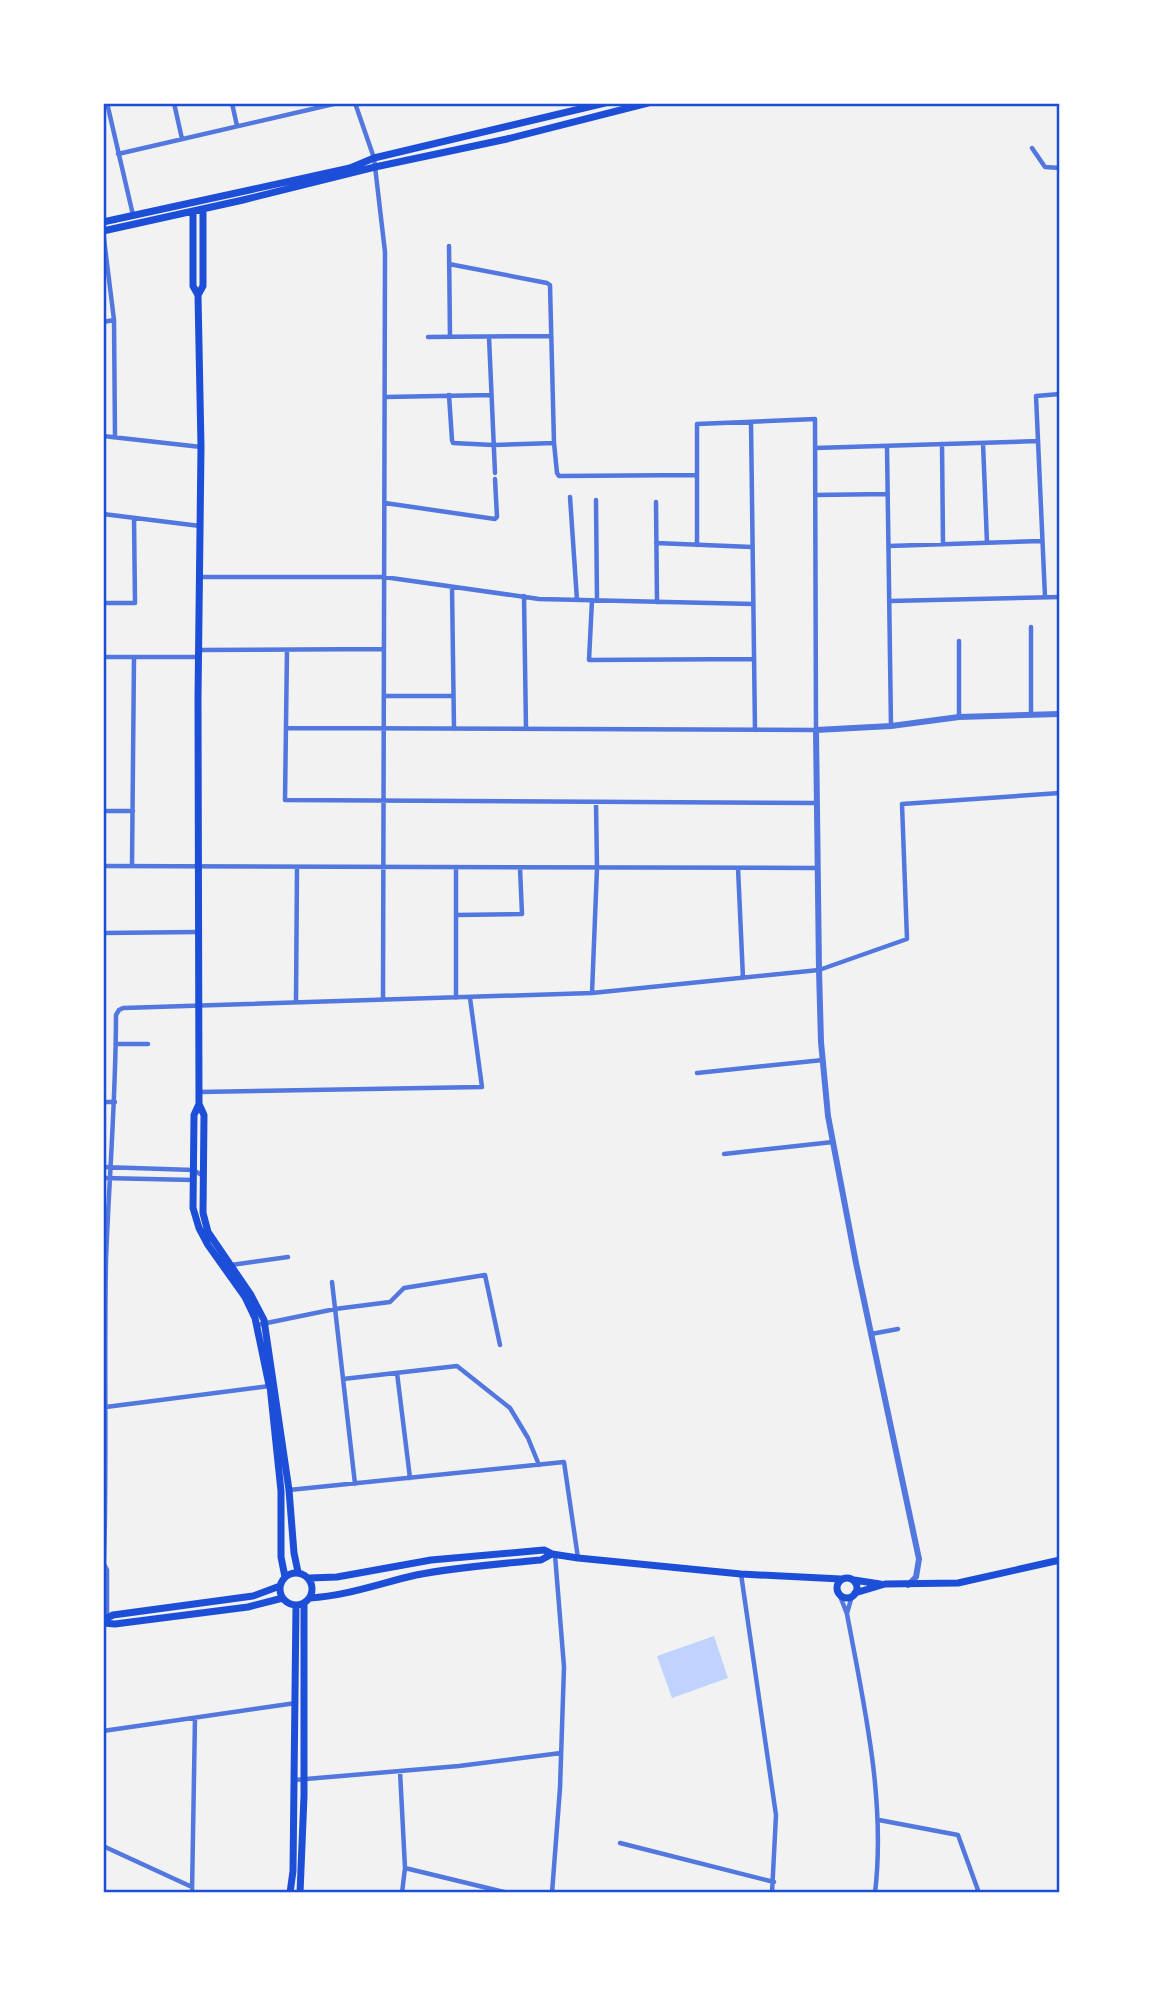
<svg xmlns="http://www.w3.org/2000/svg" width="1163" height="1996" viewBox="0 0 1163 1996" font-family="'Public Sans',sans-serif">
<rect width="100%" height="100%" fill="#f2f2f2"/>
<path fill="#bfd3fe" d="M 714,1636 L 728,1678 L 672,1698 L 657,1656 Z"/>
<g fill="none" stroke-linecap="round" stroke-linejoin="round">
<path stroke="#5277de" stroke-width="4.5" d="M 107,103 L 133,215
M 174,103 L 182,139
M 232,103 L 237,126
M 355,103 L 374,158 L 385,252 L 383,1000
M 1032,148 L 1045,167 L 1060,168
M 118,154 L 338,103
M 103,231 L 114,320 L 115,437
M 449,246 L 450,337
M 449,264 L 547,283 L 550,285 L 554,443 L 557,473 L 559,476 L 697,475
M 103,322 L 114,320
M 428,337 L 550,336
M 489,337 L 495,473
M 449,395 L 452,440 L 453,443 L 493,445 L 554,443
M 385,397 L 491,395
M 751,422 L 755,730
M 103,436 L 201,447
M 983,443 L 987,543
M 942,444 L 943,544
M 887,446 L 891,726
M 815,448 L 1038,441
M 816,495 L 888,494
M 570,497 L 577,600
M 596,500 L 597,600
M 656,502 L 657,602
M 385,503 L 495,519 L 497,517 L 495,479
M 103,514 L 200,526
M 656,543 L 752,547
M 889,546 L 1042,541
M 200,577 L 384,577 L 539,599 L 753,604
M 452,587 L 454,729
M 524,596 L 526,729
M 1045,597 L 1036,396 L 1060,394
M 592,600 L 589,660 L 754,659
M 890,601 L 1060,597
M 103,603 L 135,603 L 134,518
M 199,650 L 384,649
M 287,650 L 285,800 L 816,803
M 103,657 L 199,657
M 384,696 L 453,696
M 1031,714 L 1031,627
M 959,717 L 959,641
M 286,728 L 816,730 L 815,419 L 697,424 L 697,545
M 103,811 L 133,811
M 103,866 L 817,868
M 132,866 L 134,657
M 738,868 L 743,978
M 456,915 L 522,914 L 520,868
M 103,933 L 198,932
M 592,993 L 597,868 L 596,803
M 456,998 L 456,867
M 296,1002 L 297,867
M 116,1044 L 148,1044
M 697,1073 L 823,1060
M 199,1092 L 482,1087 L 470,998
M 103,1102 L 115,1102
M 724,1154 L 833,1142
M 103,1167 L 193,1170 L 202,1175
M 103,1178 L 193,1180
M 231,1265 L 288,1257
M 332,1282 L 355,1484
M 257,1325 L 335,1309 L 390,1302 L 404,1288 L 485,1275 L 500,1345
M 871,1334 L 898,1329
M 397,1373 L 410,1478
M 343,1379 L 457,1366 L 510,1408 L 528,1438 L 539,1465
M 106,1407 L 270,1386
M 289,1490 L 564,1462 L 578,1558
M 741,1574 L 776,1815 L 772,1893
M 840,1596 L 847,1614 C 864,1705 886,1800 875,1893
M 847,1613 L 852,1596
M 107,1617 L 107,1570 L 104,1564 C 107,1463 104,1362 106,1260 C 109,1178 116,1097 116,1015 L 119,1010 L 123,1008 L 592,993 L 819,970 L 907,939 L 902,804 L 1060,793
M 103,1731 L 296,1703
M 400,1771 L 405,1868 L 402,1893
M 294,1780 L 459,1766 L 561,1753
M 879,1820 L 958,1835 L 979,1893
M 620,1843 L 774,1882
M 103,1846 L 192,1887
M 405,1868 L 508,1893
M 192,1893 L 195,1718
M 552,1893 L 560,1788 L 564,1667 L 555,1555"/>
<path stroke="#5277de" stroke-width="6" d="M 908,1585 L 916,1577 L 919,1559 L 856,1263 L 828,1116 L 821,1042 L 819,970 L 816,730 L 891,726 L 959,717 L 1060,714"/>
<path stroke="#1d4ed8" stroke-width="7" d="M 193,211 L 193,286 L 198,295 L 201,447 L 198,698 L 199,1104 L 194,1115 L 193,1208 L 199,1228 L 208,1245 L 245,1297 L 255,1318 L 269,1385 L 270,1386 L 281,1491 L 281,1557 L 285,1577
M 103,222 L 350,168 L 374,158 L 605,103
M 103,231 L 243,200 L 375,167 L 507,139 L 648,103
M 198,295 L 203,286 L 203,209
M 199,1104 L 204,1115 L 203,1213 L 208,1232 L 251,1295 L 264,1320 L 289,1490 L 294,1553 L 298,1572
M280 1589a16 16 0 1 1 32 0a16 16 0 1 1-32 0Z
M837 1588a10 10 0 1 1 20 0a10 10 0 1 1-20 0Z
M 309,1578 L 337,1577 L 431,1560 L 544,1550 L 552,1554 L 578,1558 L 741,1574 L 841,1579
M 854,1580 L 880,1584
M 855,1593 L 885,1584 L 958,1583 L 1060,1560
M 310,1598 C 346,1596 381,1583 416,1575 C 457,1567 499,1564 541,1560 L 552,1554
M 103,1620 L 113,1615 L 253,1596 L 280,1586
M 103,1623 L 115,1624 L 248,1607 L 283,1598
M 290,1893 L 293,1871 L 296,1605
M 300,1893 L 304,1796 L 304,1603"/>
</g>
<rect width="1163" height="1996" fill="none" stroke="#ffffff" stroke-width="210"/>
<rect x="105" y="105" width="953" height="1786" fill="none" stroke="#1d4ed8" stroke-width="2.5"/>
</svg>
